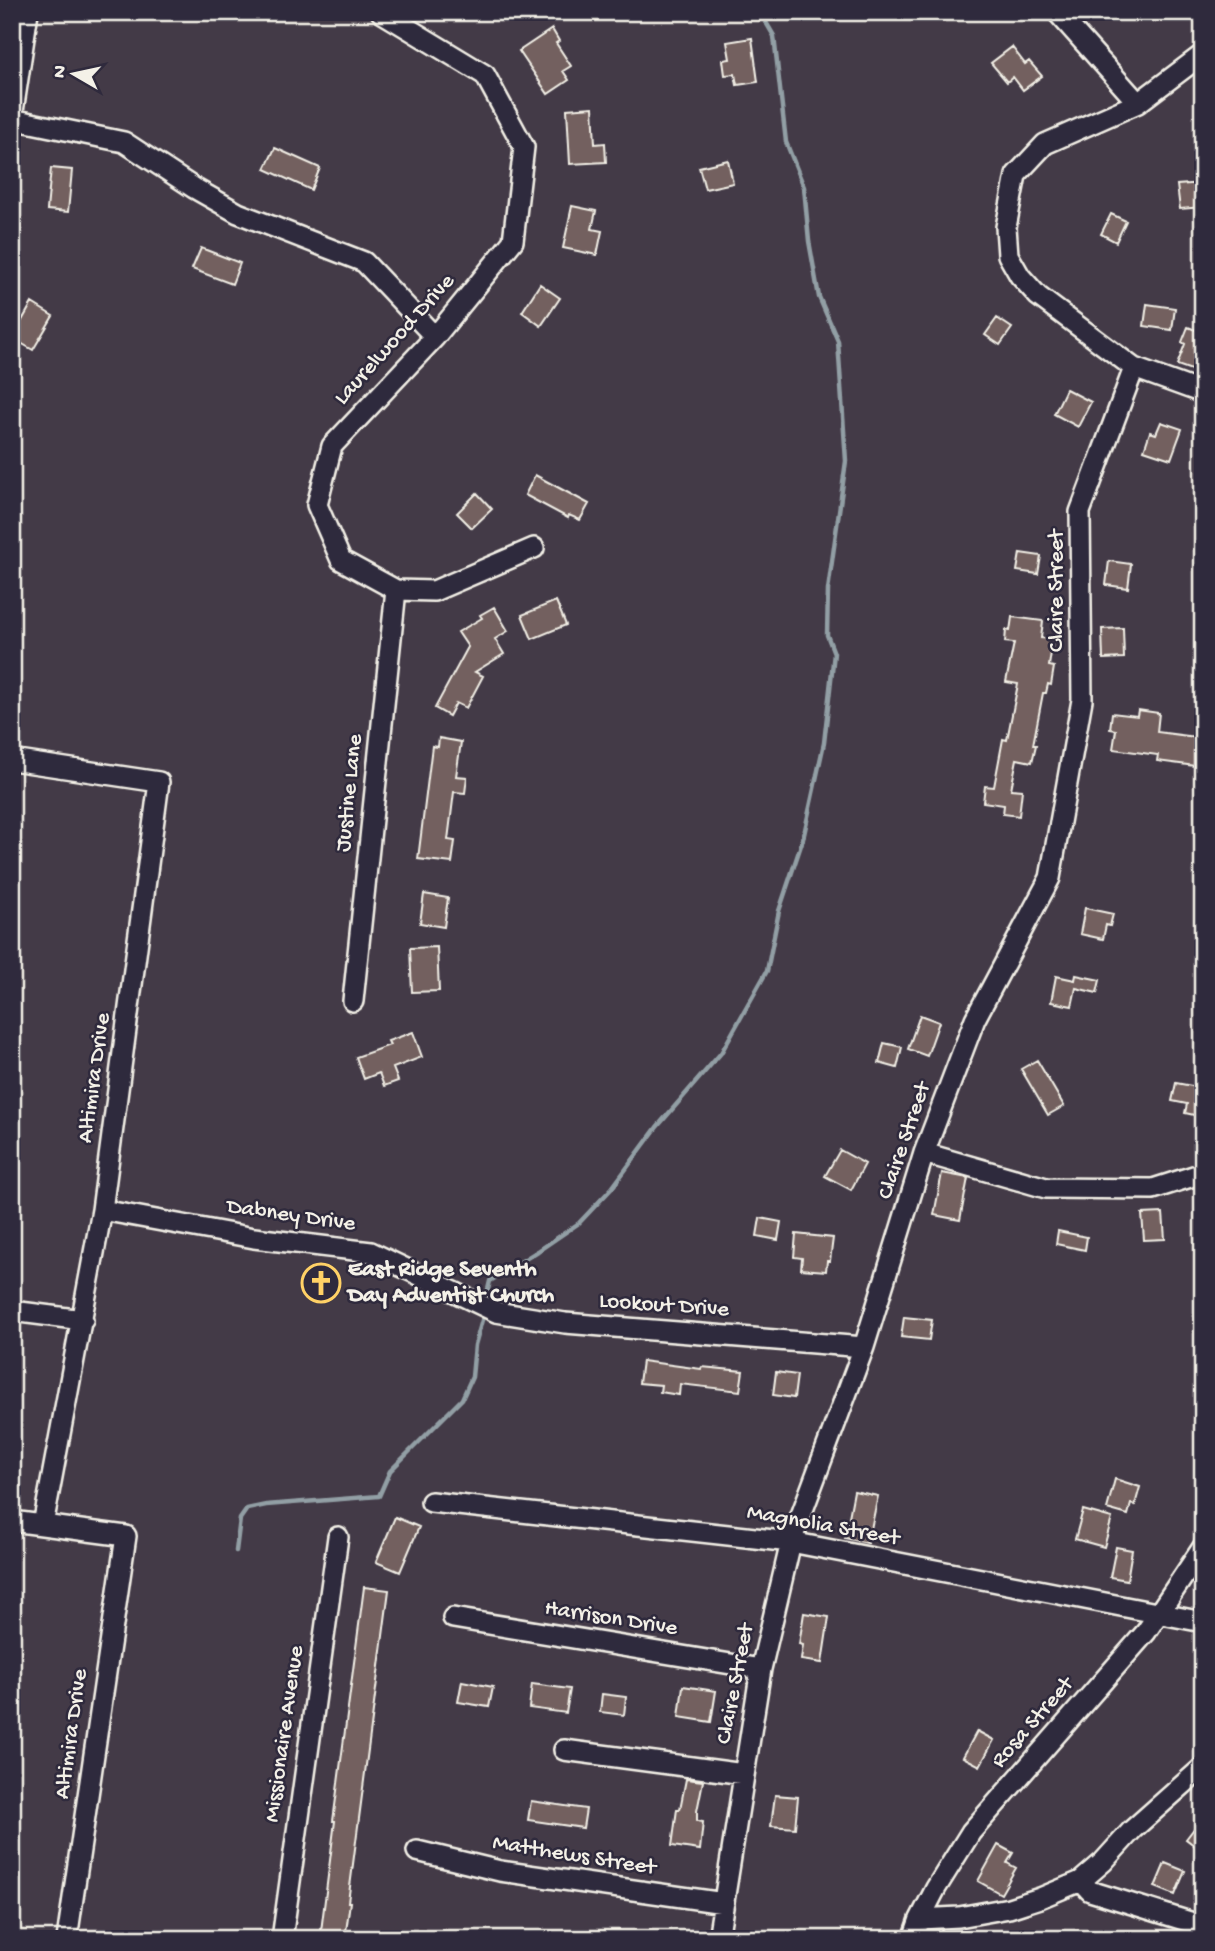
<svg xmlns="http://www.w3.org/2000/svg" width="1215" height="1951" viewBox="0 0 1215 1951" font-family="'Gochi Hand',sans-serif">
<rect width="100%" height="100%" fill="#433a47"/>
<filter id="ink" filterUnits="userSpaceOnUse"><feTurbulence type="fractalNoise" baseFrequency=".0143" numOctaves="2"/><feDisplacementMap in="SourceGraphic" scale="14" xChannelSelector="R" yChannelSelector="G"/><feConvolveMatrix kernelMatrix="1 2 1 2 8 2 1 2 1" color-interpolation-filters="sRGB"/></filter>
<g filter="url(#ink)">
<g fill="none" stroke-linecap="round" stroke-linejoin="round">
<path stroke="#929fa5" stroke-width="4.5" d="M 487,1294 L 490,1281 L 538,1251 L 579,1223 L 612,1188 L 657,1127 L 721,1053 L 767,971 L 779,911 L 803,839 L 824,743 L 834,653 L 827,635 L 828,590 L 846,461 L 838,341 L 819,297 L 809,241 L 804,187 L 786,142 L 774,36 L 760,12
M 236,1551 L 240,1519 L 247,1509 L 266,1505 L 379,1496 L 390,1471 L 462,1399 L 472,1377 L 475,1345 L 482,1320"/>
</g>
<path fill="#73615f" stroke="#f4f1e8" stroke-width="2" d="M 552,29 L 559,41 L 556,43 L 571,66 L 563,71 L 569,80 L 548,94 L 519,51 Z
M 752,38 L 758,82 L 737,85 L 735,74 L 725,75 L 723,60 L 730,59 L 727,42 Z
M 1012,47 L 1025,64 L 1029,61 L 1042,76 L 1023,90 L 1013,77 L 1007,82 L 991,63 Z
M 593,107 L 595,144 L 605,143 L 606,162 L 570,164 L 567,109 Z
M 275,148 L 320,168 L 311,190 L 265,169 Z
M 728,160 L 733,183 L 705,189 L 699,167 Z
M 51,168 L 72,170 L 68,212 L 47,210 Z
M 1203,183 L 1203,207 L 1180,209 L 1177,185 Z
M 572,206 L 596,211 L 592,229 L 602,231 L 597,255 L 563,248 Z
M 1111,214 L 1126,221 L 1116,242 L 1101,234 Z
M 201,248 L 240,263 L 232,284 L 192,269 Z
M 540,284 L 560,298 L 541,326 L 522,312 Z
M 32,303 L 53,316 L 33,350 L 12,338 Z
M 1147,304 L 1175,308 L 1172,330 L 1144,326 Z
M 997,318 L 1012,328 L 1000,345 L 985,335 Z
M 1188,327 L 1203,333 L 1203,374 L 1177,365 L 1185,344 L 1182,342 Z
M 1066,389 L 1091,402 L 1078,427 L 1054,414 Z
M 1161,422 L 1182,429 L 1171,459 L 1144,450 L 1150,432 L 1156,434 Z
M 535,475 L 589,504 L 580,520 L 569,515 L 568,518 L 525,495 Z
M 477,493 L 492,509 L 472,528 L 457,513 Z
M 1020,553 L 1041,556 L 1038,574 L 1017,571 Z
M 1109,561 L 1131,564 L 1128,588 L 1106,585 Z
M 556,601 L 566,625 L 532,639 L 522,615 Z
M 494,607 L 508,631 L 495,639 L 504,654 L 475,672 L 483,676 L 466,708 L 456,703 L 449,716 L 435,708 L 468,647 L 458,632 L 482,618 L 480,615 Z
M 1012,617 L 1043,621 L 1041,638 L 1053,639 L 1049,666 L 1054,667 L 1051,685 L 1048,684 L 1046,693 L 1043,693 L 1033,745 L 1036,745 L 1032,762 L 1017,759 L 1011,789 L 1022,790 L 1019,816 L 1003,814 L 1004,805 L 983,802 L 985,786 L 994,787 L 1003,739 L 1007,740 L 1018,684 L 1006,682 L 1014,643 L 1005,642 L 1006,630 L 1010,631 Z
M 1123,628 L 1124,658 L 1103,659 L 1102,629 Z
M 1138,710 L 1159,713 L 1157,732 L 1203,738 L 1203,767 L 1157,761 L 1158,755 L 1113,749 L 1116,730 L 1110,729 L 1112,713 L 1137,716 Z
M 439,738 L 461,742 L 456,776 L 467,777 L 465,793 L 454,792 L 448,840 L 455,841 L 452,863 L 418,859 L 432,746 L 438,747 Z
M 424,894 L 448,898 L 444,927 L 420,923 Z
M 1085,908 L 1113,914 L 1110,926 L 1106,925 L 1103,939 L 1080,934 Z
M 437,947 L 439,991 L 412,992 L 410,948 Z
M 1076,975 L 1100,980 L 1097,993 L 1076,988 L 1072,1006 L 1051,1002 L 1056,976 L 1075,980 Z
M 920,1015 L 939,1022 L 927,1056 L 908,1049 Z
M 413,1032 L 422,1057 L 393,1068 L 398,1081 L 384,1086 L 379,1073 L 364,1079 L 356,1057 L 390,1045 L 388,1041 Z
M 884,1043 L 902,1047 L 897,1068 L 879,1063 Z
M 1037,1060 L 1064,1106 L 1048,1115 L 1021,1069 Z
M 1176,1083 L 1203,1088 L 1203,1117 L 1185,1113 L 1187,1104 L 1172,1101 Z
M 840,1150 L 865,1164 L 851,1190 L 825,1176 Z
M 942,1173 L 968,1178 L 960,1220 L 934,1215 Z
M 1163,1213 L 1165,1239 L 1144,1240 L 1142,1214 Z
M 760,1218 L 781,1222 L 778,1240 L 757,1236 Z
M 1058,1231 L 1087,1237 L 1085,1250 L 1056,1244 Z
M 796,1234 L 833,1238 L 830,1261 L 827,1261 L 826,1271 L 801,1269 L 802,1258 L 794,1257 Z
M 904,1317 L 932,1320 L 929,1340 L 901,1337 Z
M 642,1361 L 701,1369 L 702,1367 L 743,1371 L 740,1391 L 680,1384 L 679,1395 L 660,1392 L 661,1385 L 639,1383 Z
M 776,1372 L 797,1375 L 794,1398 L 773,1395 Z
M 1115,1479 L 1140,1487 L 1135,1505 L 1131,1504 L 1128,1515 L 1107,1509 Z
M 854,1491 L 878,1496 L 868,1543 L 845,1538 Z
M 1083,1510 L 1112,1518 L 1104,1547 L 1075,1539 Z
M 395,1517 L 419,1527 L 400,1572 L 376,1562 Z
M 1116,1547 L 1132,1550 L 1127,1580 L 1110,1577 Z
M 364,1587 L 389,1590 L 348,1902 L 350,1902 L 345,1939 L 320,1939 L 335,1821 L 333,1821 Z
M 804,1613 L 829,1617 L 822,1663 L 801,1660 L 803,1645 L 799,1644 Z
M 462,1681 L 493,1687 L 489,1707 L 458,1702 Z
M 532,1684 L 570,1689 L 566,1713 L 529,1708 Z
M 683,1686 L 716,1691 L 711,1722 L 679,1717 Z
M 602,1694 L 626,1697 L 624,1715 L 600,1712 Z
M 977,1731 L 994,1740 L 980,1766 L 963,1757 Z
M 686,1779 L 703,1781 L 697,1811 L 697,1821 L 703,1822 L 700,1850 L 672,1846 L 677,1809 L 680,1809 Z
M 775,1795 L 798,1797 L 795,1828 L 771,1826 Z
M 531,1801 L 586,1809 L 583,1828 L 528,1820 Z
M 1203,1817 L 1203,1852 L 1186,1839 Z
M 998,1845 L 1013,1853 L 1007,1863 L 1016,1868 L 1001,1894 L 978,1881 Z
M 1165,1863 L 1185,1871 L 1175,1895 L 1155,1887 Z"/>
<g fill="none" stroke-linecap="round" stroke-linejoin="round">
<defs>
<path id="minor" d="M 381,12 L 485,75 L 524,147 L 513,241 L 435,337 L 332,446 L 317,505 L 341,560 L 396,590 L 434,591 L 534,548
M 1057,12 L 1138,103
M 1203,54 L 1138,103 L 1045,144 L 1016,175 L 1006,227 L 1008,255 L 1020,276 L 1038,296 L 1134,368 L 1203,393
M 12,118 L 28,12
M 12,119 L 124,142 L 194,188 L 238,213 L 364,262 L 435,337
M 12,760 L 159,782 L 102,1210 L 43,1525
M 353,1001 L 396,590
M 924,1153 L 1046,1188 L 1153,1189 L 1203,1173
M 102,1210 L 254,1238 L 371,1252 L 496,1312 L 565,1323 L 864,1347
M 12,1311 L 83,1320
M 431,1502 L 791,1542 L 1203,1622
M 12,1521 L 126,1536 L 67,1939
M 453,1618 L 761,1669
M 564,1750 L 744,1774
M 417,1851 L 500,1871 L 724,1903
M 1081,1881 L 1090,1891 L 1203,1926
M 920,1919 L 959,1917 L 1009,1908 L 1040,1898 L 1081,1881 L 1103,1862 L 1132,1830 L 1203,1767
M 282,1939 L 338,1537
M 718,1939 L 761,1669 L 791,1542 L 864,1347 L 924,1153 L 975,1019 L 1050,878 L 1082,700 L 1080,512 L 1134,368
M 913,1939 L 920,1919 L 936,1888 L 971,1832 L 1146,1632 L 1203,1547"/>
</defs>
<use href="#minor" stroke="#f4f1e8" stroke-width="24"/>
<use href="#minor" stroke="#2f2a3d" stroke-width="19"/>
</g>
</g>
<defs>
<symbol id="church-ring" viewBox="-11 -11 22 22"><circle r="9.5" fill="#2f2a3d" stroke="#ffd166" stroke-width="1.5"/><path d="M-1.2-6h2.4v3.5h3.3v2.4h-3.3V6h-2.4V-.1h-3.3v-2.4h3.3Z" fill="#ffd166"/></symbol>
</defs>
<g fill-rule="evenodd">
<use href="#church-ring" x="299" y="1261" width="44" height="44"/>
</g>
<g text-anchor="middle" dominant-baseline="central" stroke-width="5" stroke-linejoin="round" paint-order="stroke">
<g font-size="23" fill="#f4f1e8" stroke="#2f2a3d">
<text transform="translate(395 340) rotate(-48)">Laurelwood Drive</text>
<text transform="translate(1057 591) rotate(-90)">Claire Street</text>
<text transform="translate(350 793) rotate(-84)">Justine Lane</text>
<text transform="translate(95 1078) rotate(-82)">Altimira Drive</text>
<text transform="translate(905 1141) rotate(-71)">Claire Street</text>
<text transform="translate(291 1216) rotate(8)">Dabney Drive</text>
<text transform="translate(664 1306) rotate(4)">Lookout Drive</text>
<text transform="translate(823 1526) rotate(10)">Magnolia Street</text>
<text transform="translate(611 1619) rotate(9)">Harrison Drive</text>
<text transform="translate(736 1684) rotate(-79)">Claire Street</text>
<text transform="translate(1033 1723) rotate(-49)">Rosa Street</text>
<text transform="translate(72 1734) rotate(-82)">Altimira Drive</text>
<text transform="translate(285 1734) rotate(-82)">Missionaire Avenue</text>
<text transform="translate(574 1856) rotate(9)">Matthews Street</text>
</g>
<g font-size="23" font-weight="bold" fill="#f4f1e8" stroke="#2f2a3d" text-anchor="start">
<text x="348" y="1270">East Ridge Seventh<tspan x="348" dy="26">Day Adventist Church</tspan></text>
</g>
</g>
<rect width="1215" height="1951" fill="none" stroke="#2f2a3d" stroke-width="42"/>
<rect x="21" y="21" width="1173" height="1909" fill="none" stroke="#f4f1e8" stroke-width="2.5" filter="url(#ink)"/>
<g transform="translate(74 74) rotate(279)" stroke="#2f2a3d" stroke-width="5" paint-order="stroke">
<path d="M0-5L12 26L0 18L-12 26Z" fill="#f4f1e8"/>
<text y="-10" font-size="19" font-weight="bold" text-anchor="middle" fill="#f4f1e8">N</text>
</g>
</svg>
